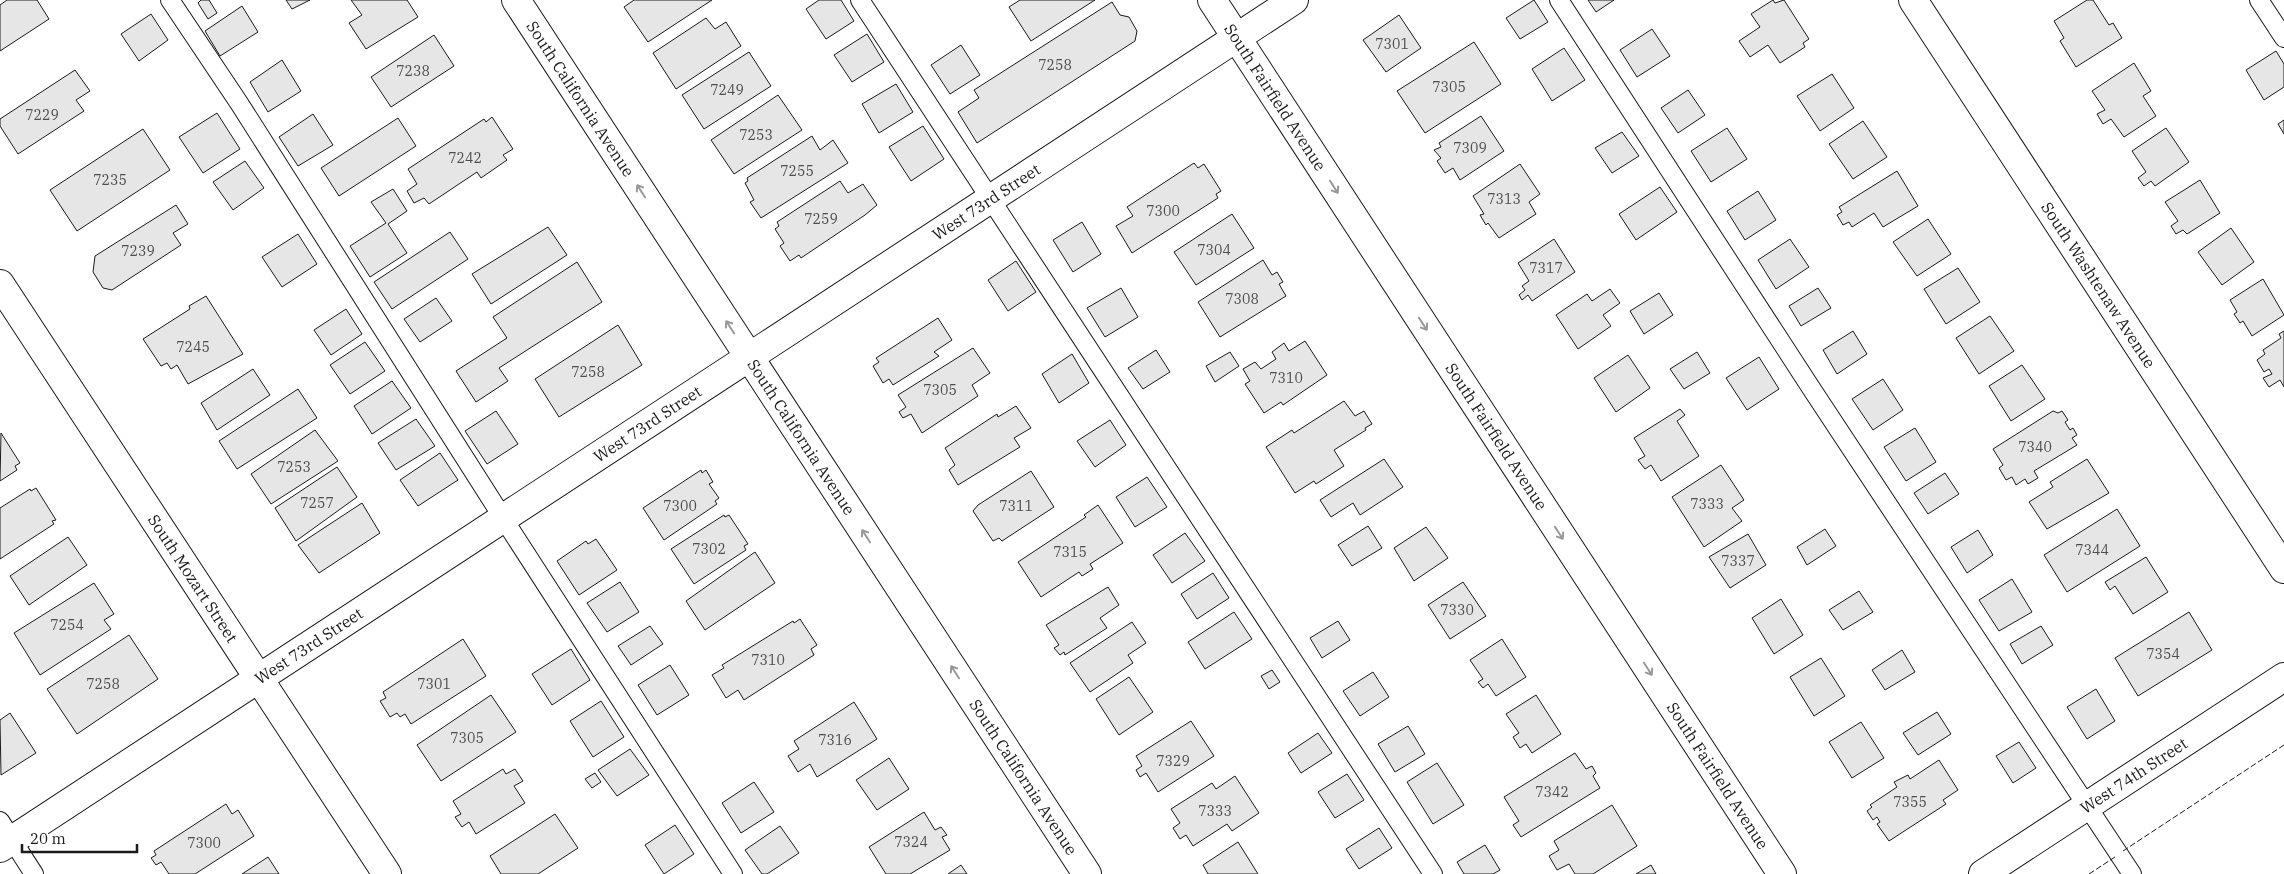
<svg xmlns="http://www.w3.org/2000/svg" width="2284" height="874" viewBox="0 0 2284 874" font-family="'IBM Plex Serif',serif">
<rect width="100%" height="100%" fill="#fff"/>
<path fill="#e6e6e6" stroke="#1a1a1a" d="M 7,0 L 37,0 L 49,19 L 0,51 L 0,5 Z
M 201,0 L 209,0 L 217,13 L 208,19 L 198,3 Z
M 286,0 L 310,0 L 292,9 Z
M 351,0 L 407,0 L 418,17 L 366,49 L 349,23 L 362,15 Z
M 634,0 L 712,0 L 648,42 L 624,7 Z
M 819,0 L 841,0 L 854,21 L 826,39 L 806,9 Z
M 1020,0 L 1095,0 L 1031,41 L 1009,7 Z
M 1534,0 L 1548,22 L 1520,39 L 1506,18 Z
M 1588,0 L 1614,0 L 1596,12 Z
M 1773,0 L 1775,3 L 1784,0 L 1809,39 L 1803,43 L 1805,47 L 1780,63 L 1768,45 L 1750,57 L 1739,41 L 1760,27 L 1751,14 Z
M 2087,0 L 2093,0 L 2109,25 L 2113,23 L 2122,38 L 2076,67 L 2060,41 L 2064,38 L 2054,21 Z
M 1112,2 L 1120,15 L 1129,17 L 1137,31 L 1135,41 L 977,143 L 958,112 L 979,98 L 974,90 Z
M 242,6 L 258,32 L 220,56 L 205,31 Z
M 151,14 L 168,40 L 139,61 L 121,34 Z
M 1399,15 L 1421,48 L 1386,72 L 1363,40 Z
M 706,18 L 715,29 L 726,22 L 741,46 L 676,89 L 653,53 Z
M 1652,29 L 1670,56 L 1637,77 L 1620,50 Z
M 867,34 L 884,62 L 852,82 L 834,55 Z
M 434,35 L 454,66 L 391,107 L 371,77 Z
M 1474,42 L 1501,84 L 1425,133 L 1397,91 Z
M 961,45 L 980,75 L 950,94 L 931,65 Z
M 1564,48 L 1585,80 L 1552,101 L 1532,69 Z
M 2276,51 L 2284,64 L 2284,87 L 2264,100 L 2246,70 Z
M 749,52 L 771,86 L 704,129 L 682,95 Z
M 282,60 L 301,91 L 268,112 L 250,82 Z
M 2134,63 L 2151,91 L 2143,96 L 2156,116 L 2124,137 L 2111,119 L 2103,124 L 2097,114 L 2105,110 L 2092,91 Z
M 75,70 L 90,91 L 76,100 L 84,111 L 18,154 L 0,126 L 0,119 Z
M 1832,74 L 1854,108 L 1820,131 L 1797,96 Z
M 896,84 L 913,112 L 879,133 L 862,104 Z
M 1688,90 L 1705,115 L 1678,133 L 1661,108 Z
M 778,95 L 802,130 L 734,174 L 711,140 Z
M 217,113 L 240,149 L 203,173 L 179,137 Z
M 313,114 L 333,145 L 298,166 L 279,137 Z
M 1481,116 L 1504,151 L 1460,180 L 1453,168 L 1445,173 L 1437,161 L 1441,158 L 1434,150 L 1441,147 L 1439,143 Z
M 492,117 L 513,149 L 503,155 L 507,160 L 481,178 L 477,172 L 429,204 L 424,198 L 414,203 L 407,191 L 417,184 L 408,169 L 484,119 L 486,122 Z
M 398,118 L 416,146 L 339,196 L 321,168 Z
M 2284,120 L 2284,134 L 2278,124 Z
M 1863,121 L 1887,157 L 1853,179 L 1829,144 Z
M 923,126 L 944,159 L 911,181 L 889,147 Z
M 1727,128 L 1747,159 L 1711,182 L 1691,151 Z
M 2166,128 L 2189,162 L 2155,186 L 2151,181 L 2144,186 L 2138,178 L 2146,172 L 2132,151 Z
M 143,129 L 170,170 L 77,231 L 50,190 Z
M 1622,132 L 1639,156 L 1612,173 L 1595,148 Z
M 812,136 L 820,150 L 833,140 L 848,163 L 761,218 L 750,202 L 754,200 L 745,183 L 748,181 L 747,178 Z
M 245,161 L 264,188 L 233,210 L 213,182 Z
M 1194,163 L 1198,168 L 1204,164 L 1221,191 L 1216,194 L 1218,198 L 1132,253 L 1116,226 L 1133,216 L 1127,207 Z
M 1520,164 L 1540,194 L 1529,202 L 1536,214 L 1499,238 L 1488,223 L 1486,225 L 1480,215 L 1484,214 L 1473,196 Z
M 1897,171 L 1918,206 L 1883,227 L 1874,213 L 1852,227 L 1849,222 L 1843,225 L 1837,215 L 1842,212 L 1839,207 Z
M 2200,180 L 2220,213 L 2187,234 L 2183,230 L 2176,234 L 2171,226 L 2178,221 L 2165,202 Z
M 840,181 L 848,193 L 863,184 L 877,205 L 865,215 L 801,258 L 799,255 L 790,261 L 780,246 L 784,243 L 775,229 L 779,226 L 777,222 Z
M 1660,187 L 1677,212 L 1636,240 L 1619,214 Z
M 393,189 L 407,211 L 388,224 L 407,253 L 370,277 L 350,246 L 386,223 L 371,202 Z
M 1758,191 L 1776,220 L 1745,240 L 1727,211 Z
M 176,205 L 188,224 L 173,233 L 181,245 L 112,290 L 103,288 L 93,272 L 95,256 Z
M 1232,214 L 1254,248 L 1196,285 L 1174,252 Z
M 1928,219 L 1951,254 L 1917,276 L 1893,242 Z
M 1082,222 L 1101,254 L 1073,272 L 1053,240 Z
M 548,227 L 567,255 L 491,304 L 472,274 Z
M 2231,228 L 2254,262 L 2222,285 L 2198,252 Z
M 450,232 L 468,259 L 392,309 L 374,282 Z
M 298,234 L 317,264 L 282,287 L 262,257 Z
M 1554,239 L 1575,272 L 1532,301 L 1528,295 L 1522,300 L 1519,295 L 1525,290 L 1522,286 L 1529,281 L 1518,263 Z
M 1790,239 L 1809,267 L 1776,289 L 1758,260 Z
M 1263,260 L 1272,275 L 1277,272 L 1283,282 L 1279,284 L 1286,296 L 1220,337 L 1198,302 Z
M 1016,261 L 1036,292 L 1008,311 L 988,280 Z
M 577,262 L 602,302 L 499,368 L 508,381 L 476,402 L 456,371 L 507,338 L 493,317 Z
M 1958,268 L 1980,302 L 1946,324 L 1924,289 Z
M 2263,279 L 2284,315 L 2252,336 L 2243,321 L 2240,323 L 2234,314 L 2237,312 L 2230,300 Z
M 1121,288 L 1138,317 L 1105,337 L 1087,308 Z
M 1818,288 L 1831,308 L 1801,326 L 1789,306 Z
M 1610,289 L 1620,303 L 1603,315 L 1611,326 L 1578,349 L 1556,315 L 1587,294 L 1592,301 Z
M 1659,293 L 1673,315 L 1644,334 L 1630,311 Z
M 206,296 L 243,354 L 188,384 L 177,365 L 171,369 L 167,363 L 161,366 L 143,339 L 190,309 L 189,306 Z
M 436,298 L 452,321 L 420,342 L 404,319 Z
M 346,309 L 362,334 L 331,355 L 314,330 Z
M 1990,316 L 2014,351 L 1979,374 L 1956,338 Z
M 938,318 L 952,340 L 934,352 L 939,356 L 893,385 L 889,379 L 883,383 L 873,366 L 879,362 L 876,358 Z
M 618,325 L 642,365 L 559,417 L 535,379 Z
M 1853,331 L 1867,354 L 1837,374 L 1823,350 Z
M 2284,331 L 2284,387 L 2280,380 L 2269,387 L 2263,378 L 2272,374 L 2269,369 L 2264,372 L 2257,360 L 2265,354 L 2263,350 L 2281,338 L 2279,334 Z
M 1305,341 L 1327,375 L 1283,405 L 1281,402 L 1264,413 L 1245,384 L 1250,381 L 1243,369 L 1255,362 L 1261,369 L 1276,359 L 1272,352 L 1284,343 L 1289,351 Z
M 365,342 L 385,371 L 350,394 L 330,365 Z
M 973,348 L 990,373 L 972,385 L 978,396 L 922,433 L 911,414 L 903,418 L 899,412 L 906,407 L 898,395 Z
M 1156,350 L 1170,372 L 1143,389 L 1128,368 Z
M 1230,352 L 1239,366 L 1215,382 L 1206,366 Z
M 1697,352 L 1710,373 L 1684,389 L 1670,369 Z
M 1072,354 L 1089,383 L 1059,403 L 1042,374 Z
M 1628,355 L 1650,388 L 1616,412 L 1594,378 Z
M 1759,357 L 1779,389 L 1747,410 L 1726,378 Z
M 2022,365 L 2045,399 L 2011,421 L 1989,386 Z
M 253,369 L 270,395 L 217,430 L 201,403 Z
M 1883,379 L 1903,410 L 1873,430 L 1852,399 Z
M 392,381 L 411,408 L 372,434 L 354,406 Z
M 298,389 L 317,418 L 237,469 L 219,441 Z
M 1344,401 L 1355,416 L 1364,411 L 1372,424 L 1365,428 L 1366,430 L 1334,450 L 1344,466 L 1316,484 L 1314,481 L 1295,493 L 1266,447 L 1292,430 L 1294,433 Z
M 1016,406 L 1031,428 L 1014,438 L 1020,447 L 958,485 L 949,470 L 955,465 L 945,448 L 997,414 L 998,417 Z
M 1680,409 L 1685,415 L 1677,421 L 1699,456 L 1661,481 L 1651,465 L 1645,469 L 1638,460 L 1645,456 L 1634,438 Z
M 496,411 L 518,444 L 487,464 L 465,431 Z
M 2053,411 L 2058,413 L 2062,411 L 2068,420 L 2065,422 L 2070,430 L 2073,428 L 2077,435 L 2072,438 L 2077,445 L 2034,471 L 2038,478 L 2028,484 L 2025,479 L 2016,485 L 2012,477 L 2006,480 L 1999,468 L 2003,465 L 1993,449 Z
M 416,419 L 435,446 L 396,470 L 378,443 Z
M 1110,420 L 1126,445 L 1095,467 L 1077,441 Z
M 1915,428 L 1936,462 L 1906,481 L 1884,447 Z
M 315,430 L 338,461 L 271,504 L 251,474 Z
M 1,433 L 20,463 L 15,466 L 17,470 L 0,481 Z
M 440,453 L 458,480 L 418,506 L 400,480 Z
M 1384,459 L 1403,487 L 1360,515 L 1353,503 L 1331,517 L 1320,500 Z
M 2087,459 L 2109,493 L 2047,529 L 2029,502 L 2053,487 L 2050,482 Z
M 1721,465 L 1744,500 L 1732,508 L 1742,521 L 1704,547 L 1672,497 Z
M 337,467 L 357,497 L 296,541 L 275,508 Z
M 701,470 L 702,473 L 706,470 L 713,482 L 709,484 L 719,498 L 715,501 L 717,504 L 664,540 L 643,508 Z
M 1031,471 L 1054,507 L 1002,541 L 999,538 L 993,541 L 973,511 L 978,505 Z
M 1945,473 L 1959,494 L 1928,514 L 1914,493 Z
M 1147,477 L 1167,507 L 1135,527 L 1116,497 Z
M 36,488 L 56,520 L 52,521 L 54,524 L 0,559 L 0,508 L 30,489 L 31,491 Z
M 362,503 L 380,533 L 319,573 L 298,545 Z
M 1098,505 L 1123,543 L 1090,564 L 1093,569 L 1082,576 L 1079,572 L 1041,597 L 1018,562 L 1086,517 L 1084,515 Z
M 2117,509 L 2140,546 L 2067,592 L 2044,555 Z
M 724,515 L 725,517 L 729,515 L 748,544 L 744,546 L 746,550 L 694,584 L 671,549 Z
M 1368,526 L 1382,548 L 1352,566 L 1338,545 Z
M 1426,527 L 1448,558 L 1414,581 L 1394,548 Z
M 1825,529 L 1836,546 L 1807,565 L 1797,547 Z
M 1978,530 L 1993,555 L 1967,573 L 1951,547 Z
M 1185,533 L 1205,561 L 1172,583 L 1153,555 Z
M 1748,534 L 1766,565 L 1730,588 L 1709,557 Z
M 68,537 L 87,565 L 29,605 L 10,576 Z
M 596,539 L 617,570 L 579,595 L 557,561 L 586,541 L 588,544 Z
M 755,552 L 775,583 L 705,630 L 686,601 Z
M 2146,557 L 2168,592 L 2133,614 L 2115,586 L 2110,590 L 2105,582 Z
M 1213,573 L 1229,598 L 1197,619 L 1181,594 Z
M 2012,579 L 2032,612 L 1999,631 L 1979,600 Z
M 620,582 L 639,612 L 607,632 L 587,603 Z
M 1463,582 L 1486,616 L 1450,639 L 1428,605 Z
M 94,583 L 114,614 L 104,620 L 111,629 L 40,675 L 14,633 Z
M 1108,587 L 1119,605 L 1100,618 L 1107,628 L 1065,655 L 1064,652 L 1060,655 L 1054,648 L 1059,645 L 1046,625 Z
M 1859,591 L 1873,612 L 1843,630 L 1829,610 Z
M 1781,599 L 1803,635 L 1774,654 L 1752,618 Z
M 1234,612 L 1252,639 L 1205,669 L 1188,642 Z
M 2189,612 L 2212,650 L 2138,696 L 2115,658 Z
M 800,619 L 817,645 L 811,649 L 814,655 L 744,700 L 738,690 L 726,698 L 712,675 L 724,668 L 722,665 L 793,621 L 794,623 Z
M 1338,621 L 1350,640 L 1322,658 L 1310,638 Z
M 1132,622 L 1146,643 L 1128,655 L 1133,663 L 1090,692 L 1070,663 Z
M 650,626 L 663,644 L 631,665 L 618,646 Z
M 2041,626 L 2053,645 L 2022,664 L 2010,644 Z
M 129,635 L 158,679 L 77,734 L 47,689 Z
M 463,639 L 486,676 L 411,724 L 405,714 L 400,717 L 397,713 L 390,717 L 380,701 L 386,698 L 383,692 Z
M 1502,639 L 1526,677 L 1496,696 L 1488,684 L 1483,688 L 1478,682 L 1483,679 L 1470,660 Z
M 571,649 L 590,680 L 552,705 L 532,674 Z
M 1902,650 L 1915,672 L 1885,690 L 1872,670 Z
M 1821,658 L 1845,696 L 1814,716 L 1790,677 Z
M 670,665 L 689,695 L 657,715 L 638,685 Z
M 1272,670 L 1280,682 L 1269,689 L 1261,676 Z
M 1373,672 L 1389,697 L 1360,716 L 1343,691 Z
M 1129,677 L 1153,712 L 1119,735 L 1096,699 Z
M 2096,689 L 2115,721 L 2087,739 L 2067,707 Z
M 491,695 L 516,732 L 441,781 L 417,745 Z
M 1536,695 L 1561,734 L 1532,753 L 1526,744 L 1520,748 L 1513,737 L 1519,733 L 1506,714 Z
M 601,701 L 624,737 L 593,757 L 570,721 Z
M 854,702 L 877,739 L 817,777 L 810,764 L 798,772 L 788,756 L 799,749 L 794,741 Z
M 1937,712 L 1951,734 L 1918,755 L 1903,733 Z
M 10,713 L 36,753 L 1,775 L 0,720 Z
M 1191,721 L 1214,756 L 1158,792 L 1146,773 L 1140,777 L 1136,770 L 1142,766 L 1136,756 Z
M 1861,722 L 1884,758 L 1852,778 L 1829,742 Z
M 1408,726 L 1425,754 L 1395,772 L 1378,744 Z
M 1318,733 L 1332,753 L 1301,773 L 1288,753 Z
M 2019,742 L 2036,768 L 2013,783 L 1996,756 Z
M 630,749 L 649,775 L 617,796 L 598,770 Z
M 1575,753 L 1586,769 L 1592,766 L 1596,773 L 1593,776 L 1600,788 L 1521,837 L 1513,825 L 1519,821 L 1504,797 Z
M 889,758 L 909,789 L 877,810 L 856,780 Z
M 1939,760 L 1958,790 L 1943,800 L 1946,804 L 1889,841 L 1877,824 L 1880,822 L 1877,817 L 1873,820 L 1867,811 L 1872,807 L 1870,805 L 1897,787 L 1894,782 L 1908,775 L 1910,779 Z
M 1437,763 L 1464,805 L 1433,824 L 1407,782 Z
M 503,769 L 506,774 L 515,769 L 523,781 L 514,786 L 525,803 L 476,834 L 469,822 L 462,827 L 455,817 L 461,814 L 453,801 Z
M 595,773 L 601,782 L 592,788 L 585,779 Z
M 1347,774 L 1364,800 L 1335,818 L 1318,792 Z
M 1235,776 L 1259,813 L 1232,831 L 1227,824 L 1193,846 L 1186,835 L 1180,839 L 1173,828 L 1180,823 L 1171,809 L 1212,783 L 1216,789 Z
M 754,782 L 774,812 L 741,833 L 722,803 Z
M 226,804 L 232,814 L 238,810 L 254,836 L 195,874 L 169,874 L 161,862 L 156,865 L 151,858 L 156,855 L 154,851 Z
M 1612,805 L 1637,846 L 1593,874 L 1575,874 L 1569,864 L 1557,870 L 1549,856 L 1559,850 L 1554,841 Z
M 924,812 L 935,830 L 941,827 L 947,835 L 942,837 L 950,850 L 910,874 L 886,874 L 869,847 Z
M 555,814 L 578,848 L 538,874 L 501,874 L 490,856 Z
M 675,825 L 694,854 L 664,874 L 645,845 Z
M 780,826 L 799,853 L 767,874 L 762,874 L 745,850 Z
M 1379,828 L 1392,848 L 1359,869 L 1346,849 Z
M 1238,842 L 1258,874 L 1208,874 L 1203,865 Z
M 1485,845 L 1500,870 L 1493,874 L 1464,874 L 1457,862 Z
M 268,857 L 279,874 L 242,874 Z
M 961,865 L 967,874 L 948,874 Z
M 1651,865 L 1656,874 L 1636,874 Z"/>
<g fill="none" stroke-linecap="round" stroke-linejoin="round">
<defs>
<path id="service" d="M 170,0 L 239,103 L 503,518 L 733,874
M 860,0 L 1433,874
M 1559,0 L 1813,391 L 2132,874
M 2259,0 L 2284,38
M 0,821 L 34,874"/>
<g id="minor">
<path id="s1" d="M 516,0 L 1087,874"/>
<path id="s2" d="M 1212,0 L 1782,874"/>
<path id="s3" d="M 1913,0 L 2284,569"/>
<path id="s4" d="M 0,284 L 387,874"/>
<path id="s5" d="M 0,848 L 1294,0"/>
<path id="s6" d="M 1983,874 L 2284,677"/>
</g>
</defs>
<use href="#service" stroke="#1a1a1a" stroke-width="20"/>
<use href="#minor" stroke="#1a1a1a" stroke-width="30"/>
<use href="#service" stroke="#fff" stroke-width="18"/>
<use href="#minor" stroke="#fff" stroke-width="28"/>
<path stroke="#1a1a1a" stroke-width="1" stroke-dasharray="6 2.5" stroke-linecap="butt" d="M 2123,851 L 2284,745
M 2089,874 L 2115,857"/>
</g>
<defs><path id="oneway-shaft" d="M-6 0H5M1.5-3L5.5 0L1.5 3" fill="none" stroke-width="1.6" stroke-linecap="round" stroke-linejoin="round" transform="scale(1.25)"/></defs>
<g stroke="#989898">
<use href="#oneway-shaft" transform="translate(1334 187) rotate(57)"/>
<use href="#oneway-shaft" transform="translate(641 191) rotate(-123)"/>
<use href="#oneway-shaft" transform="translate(1423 324) rotate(57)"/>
<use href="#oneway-shaft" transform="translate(730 327) rotate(-123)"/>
<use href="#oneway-shaft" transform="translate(1559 533) rotate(57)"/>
<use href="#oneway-shaft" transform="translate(866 536) rotate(-123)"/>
<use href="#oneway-shaft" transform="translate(1648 669) rotate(57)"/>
<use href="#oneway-shaft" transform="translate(955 672) rotate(-123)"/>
</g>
<g text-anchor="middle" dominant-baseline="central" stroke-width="4" stroke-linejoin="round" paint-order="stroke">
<g font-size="14" fill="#4d4d4d">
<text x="1392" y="44">7301</text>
<text x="1055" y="65">7258</text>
<text x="413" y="71">7238</text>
<text x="1449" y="87">7305</text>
<text x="727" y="90">7249</text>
<text x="42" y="115">7229</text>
<text x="756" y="135">7253</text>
<text x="1470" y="148">7309</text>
<text x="465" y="158">7242</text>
<text x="797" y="171">7255</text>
<text x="110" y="180">7235</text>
<text x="1504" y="199">7313</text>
<text x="1163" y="211">7300</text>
<text x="821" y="219">7259</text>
<text x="1214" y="250">7304</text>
<text x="138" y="251">7239</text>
<text x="1546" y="268">7317</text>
<text x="1242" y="299">7308</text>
<text x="193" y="347">7245</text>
<text x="588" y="372">7258</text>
<text x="1286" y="378">7310</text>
<text x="940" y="390">7305</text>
<text x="2035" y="447">7340</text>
<text x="294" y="467">7253</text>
<text x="317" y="503">7257</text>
<text x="1707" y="504">7333</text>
<text x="680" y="506">7300</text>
<text x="1016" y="506">7311</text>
<text x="709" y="549">7302</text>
<text x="2092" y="550">7344</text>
<text x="1070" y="552">7315</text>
<text x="1738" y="561">7337</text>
<text x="1457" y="610">7330</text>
<text x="67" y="625">7254</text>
<text x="2163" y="654">7354</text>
<text x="768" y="660">7310</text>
<text x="103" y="684">7258</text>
<text x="434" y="684">7301</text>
<text x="467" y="738">7305</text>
<text x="835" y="740">7316</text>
<text x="1173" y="761">7329</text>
<text x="1552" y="792">7342</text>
<text x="1910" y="802">7355</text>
<text x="1215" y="811">7333</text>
<text x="911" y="842">7324</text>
<text x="204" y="843">7300</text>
</g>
<g font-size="16" fill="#1a1a1a" stroke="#fff">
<text stroke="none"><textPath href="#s1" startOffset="118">South California Avenue</textPath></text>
<text stroke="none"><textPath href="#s2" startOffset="116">South Fairfield Avenue</textPath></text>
<text stroke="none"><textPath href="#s5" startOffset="1179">West 73rd Street</textPath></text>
<text stroke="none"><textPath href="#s3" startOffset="340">South Washtenaw Avenue</textPath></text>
<text stroke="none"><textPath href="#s5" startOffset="774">West 73rd Street</textPath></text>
<text stroke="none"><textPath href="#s1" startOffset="522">South California Avenue</textPath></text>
<text stroke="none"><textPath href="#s2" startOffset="521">South Fairfield Avenue</textPath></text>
<text stroke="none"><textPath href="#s4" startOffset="352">South Mozart Street</textPath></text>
<text stroke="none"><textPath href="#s5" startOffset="369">West 73rd Street</textPath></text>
<text stroke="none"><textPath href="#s1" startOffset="928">South California Avenue</textPath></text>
<text stroke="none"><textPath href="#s2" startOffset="926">South Fairfield Avenue</textPath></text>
<text stroke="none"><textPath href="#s6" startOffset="180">West 74th Street</textPath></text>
</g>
</g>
<path d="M22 844v8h115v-8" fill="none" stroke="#1a1a1a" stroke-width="2.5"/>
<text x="30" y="844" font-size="15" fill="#1a1a1a" stroke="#ffffff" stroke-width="4" paint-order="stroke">20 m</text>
</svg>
